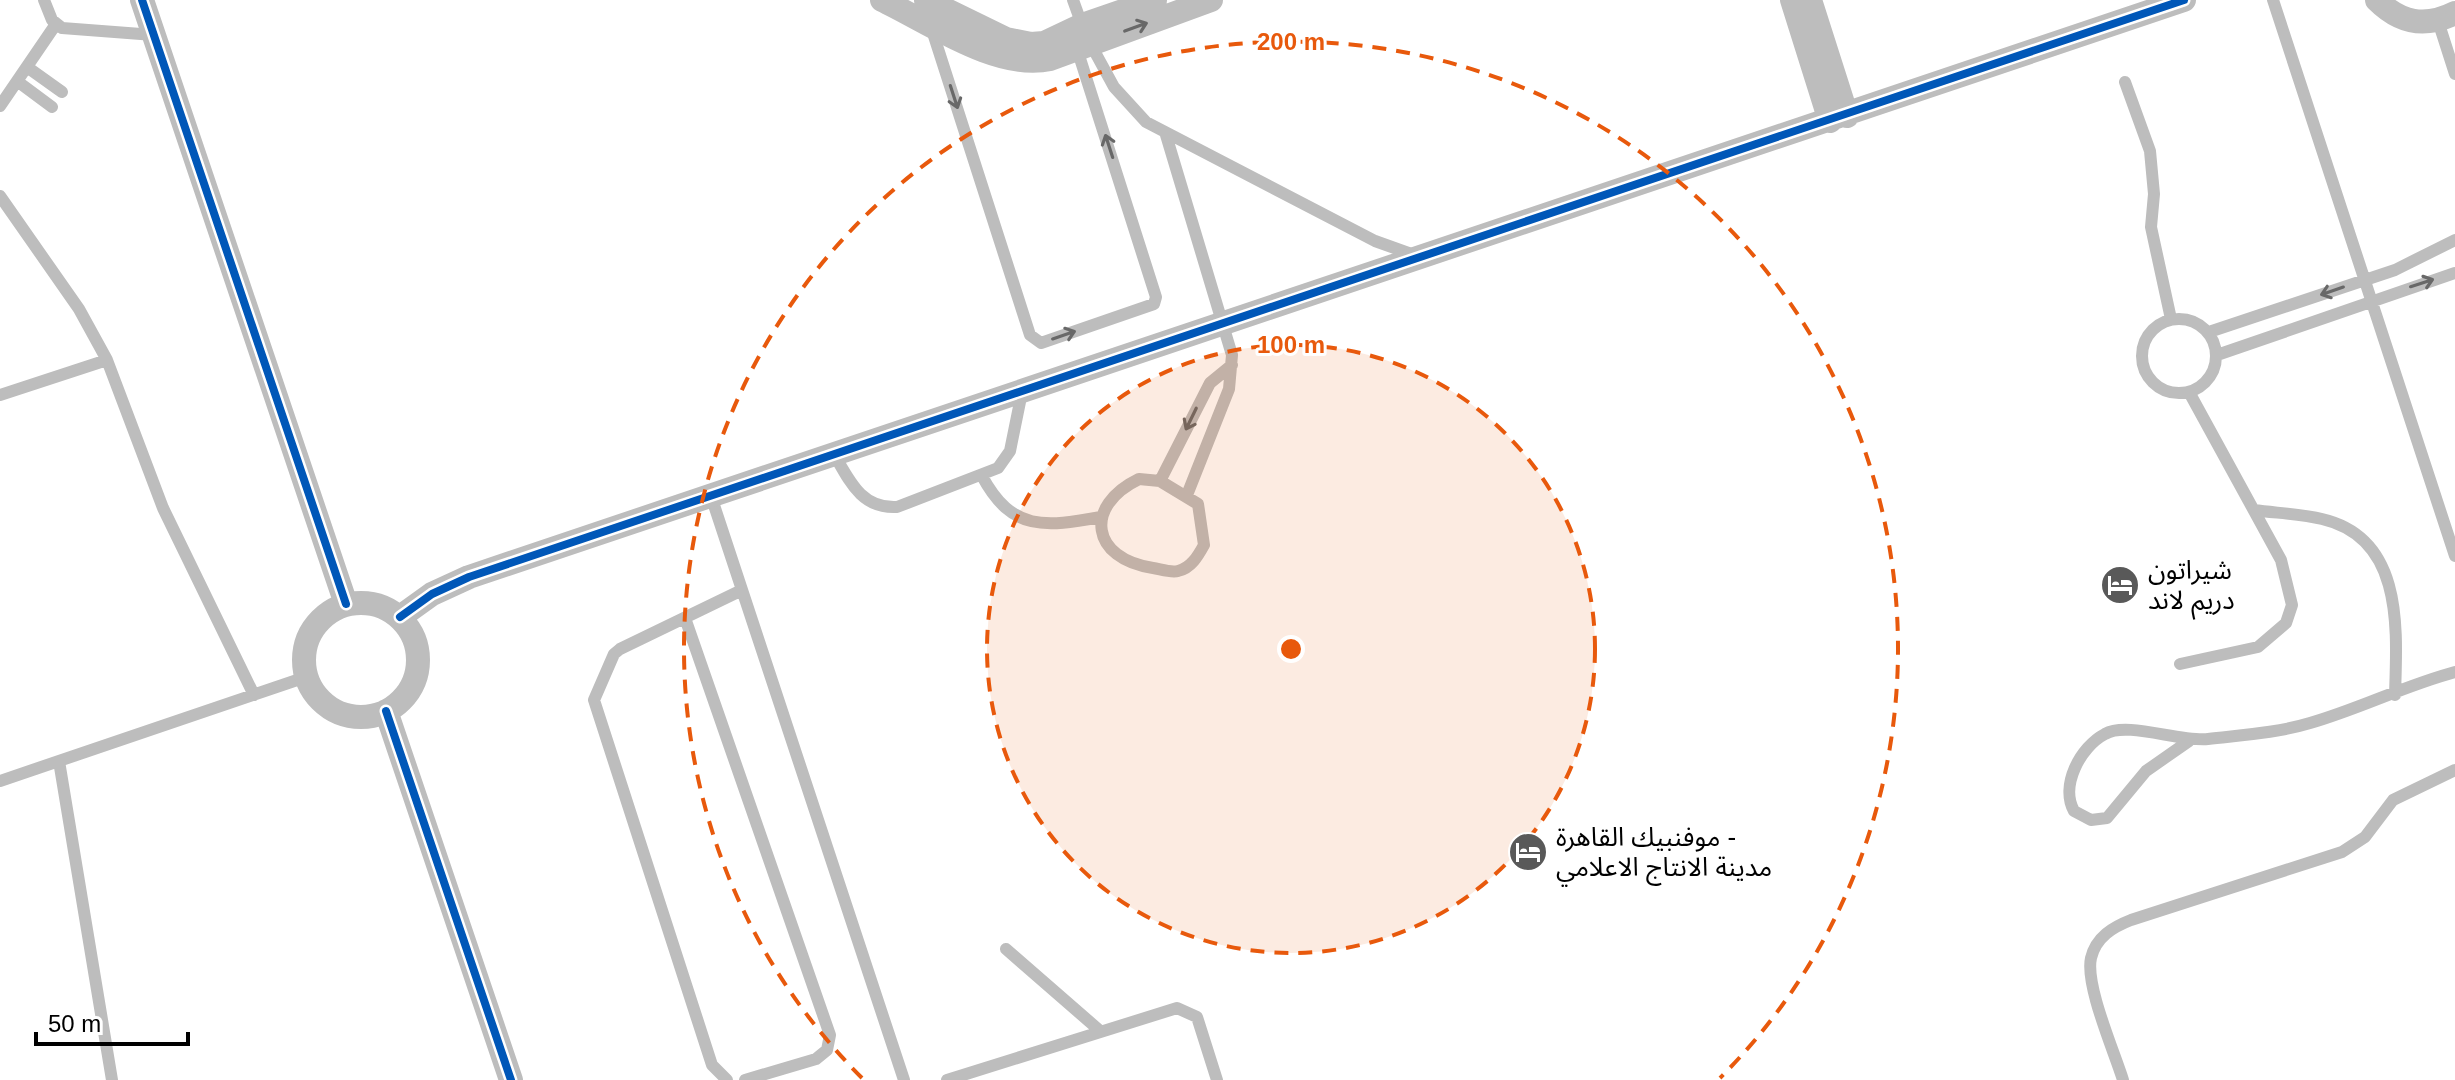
<svg xmlns="http://www.w3.org/2000/svg" width="2455" height="1080" viewBox="0 0 2455 1080" font-family="Helvetica,'Noto Sans Arabic',sans-serif">
<rect width="100%" height="100%" fill="#fff"/>
<g fill="none" stroke-linecap="round" stroke-linejoin="round">
<path stroke="#bdbdbd" stroke-width="12" d="M 44,0 L 52,20 L 62,28 L 154,35
M 1073,0 L 1082,25
M 2273,0 L 2455,556
M 2438,21 L 2455,74
M 932,30 L 1030,335 L 1041,343 L 1154,304 L 1156,297 L 1077,49
M 1090,43 L 1114,87 L 1146,122 L 1375,241 L 1414,255
M 27,67 L 62,92
M 17,81 L 52,107
M 2125,82 L 2150,151 L 2154,194 L 2151,227 L 2171,319
M 0,106 L 56,24
M 1166,135 L 1232,355 L 1229,389 L 1187,495
M 0,196 L 79,309 L 107,360 L 163,508 L 254,695
M2142 356a37 37 0 1 1 74 0a37 37 0 1 1-74 0Z
M 2209,332 L 2395,270 L 2455,240
M 2217,355 L 2455,273
M 0,395 L 107,360
M 834,454 C 850,482 862,509 897,507 L 998,468 L 1010,451 L 1022,392
M 982,476 C 1012,532 1045,527 1101,517
M 1139,479 L 1160,481 L 1198,504 L 1204,545 C 1198,556 1191,568 1178,571 C 1171,573 1160,569 1153,568 C 1091,559 1083,506 1139,479 Z
M 1160,481 L 1210,383 L 1232,365
M 711,496 L 904,1080
M 2254,510 C 2276,513 2300,514 2322,519 C 2404,538 2397,629 2395,695
M 685,618 L 830,1035 L 827,1050 L 816,1059 L 745,1080
M 2180,664 L 2258,647 L 2286,623 L 2292,605 L 2281,560 L 2189,392
M 2189,741 L 2146,771 L 2107,818 L 2091,820 L 2074,811 C 2060,786 2080,747 2105,734 C 2127,721 2179,742 2208,739 C 2242,735 2277,733 2310,723 C 2359,709 2406,685 2455,672
M 59,761 L 112,1080
M 0,781 L 306,677
M 1006,949 L 1099,1030
M 727,1080 L 712,1065 L 594,700 L 614,654 L 620,649 L 742,590
M 947,1080 L 1177,1008 L 1197,1017 L 1217,1080
M 2123,1080 C 2114,1051 2085,985 2091,958 C 2096,937 2113,927 2131,920 L 2342,852 L 2365,837 L 2393,800 L 2455,770"/>
<path stroke="#bdbdbd" stroke-width="24" d="M 142,0 L 346,604
M 882,0 C 930,23 998,71 1050,59 L 1211,0
M 926,0 L 1006,39 L 1031,44 L 1044,43 L 1082,25 L 1155,0
M 1792,0 L 1830,121
M 1810,0 L 1847,116
M 2377,0 C 2400,23 2425,28 2455,13
M304 660a57 57 0 1 1 114 0a57 57 0 1 1-114 0Z
M 400,617 L 432,594 L 469,577 L 2184,0
M 386,711 L 511,1080"/>
<defs>
<path id="cycleway" d="M 142,0 L 346,604
M 400,617 L 432,594 L 469,577 L 2184,0
M 386,711 L 511,1080"/>
</defs>
<use href="#cycleway" stroke="#fff" stroke-width="13"/>
<use href="#cycleway" stroke="#0057b8" stroke-width="8"/>
</g>
<defs><path id="oneway-shaft" d="M-6 0H5M1.5-3L5.5 0L1.5 3" fill="none" stroke-width="1.6" stroke-linecap="round" stroke-linejoin="round" transform="scale(2)"/></defs>
<g stroke="#686868">
<use href="#oneway-shaft" transform="translate(1136 27) rotate(-20)"/>
<use href="#oneway-shaft" transform="translate(954 97) rotate(72)"/>
<use href="#oneway-shaft" transform="translate(1109 146) rotate(-108)"/>
<use href="#oneway-shaft" transform="translate(2422 283) rotate(-18)"/>
<use href="#oneway-shaft" transform="translate(2332 291) rotate(161)"/>
<use href="#oneway-shaft" transform="translate(1064 335) rotate(-19)"/>
<use href="#oneway-shaft" transform="translate(1191 419) rotate(116)"/>
</g>
<circle cx="1291" cy="649" r="304" fill="#e8590c" fill-opacity=".12"/>
<g fill="none" stroke="#e8590c" stroke-width="4" stroke-dasharray="14 10">
<circle cx="1291" cy="649" r="304"/>
<path d="M862 1078A607 607 0 1 1 1720 1078"/>
</g>
<defs>
<symbol id="hotel-disc" viewBox="-11 -11 22 22"><circle r="9.5" fill="#595959" stroke="#fff"/><path d="M-6-4.5h1.5V1H6V5H4.5V3h-9V5H-6ZM-4 0a1.8 1.8 0 1 1 3.6 0ZM.5 0V-2.5h3Q6-2.5 6 0Z" fill="#fff"/></symbol>
</defs>
<g fill-rule="evenodd">
<use href="#hotel-disc" x="2098" y="563" width="44" height="44"/>
<use href="#hotel-disc" x="1506" y="830" width="44" height="44"/>
</g>
<g text-anchor="middle" dominant-baseline="central" stroke-width="6" stroke-linejoin="round" paint-order="stroke">
<g font-size="26" fill="#000" stroke="#fff" text-anchor="start">
<text x="2148" y="570">شيراتون<tspan x="2148" dy="30">دريم لاند</tspan></text>
<text x="1556" y="837">موفنبيك القاهرة -<tspan x="1556" dy="30">مدينة الانتاج الاعلامي</tspan></text>
</g>
</g>
<circle cx="1291" cy="649" r="12" fill="#e8590c" stroke="#fff" stroke-width="4"/>
<g font-size="24" text-anchor="middle" font-weight="bold" fill="#e8590c" stroke="#fff" stroke-width="6" stroke-linejoin="round" paint-order="stroke">
<text x="1291" y="50">200 m</text>
<text x="1291" y="353">100 m</text>
</g>
<path d="M36 1032v12h152v-12" fill="none" stroke="#000000" stroke-width="4"/>
<text x="48" y="1032" font-size="24" fill="#000000" stroke="#ffffff" stroke-width="6" paint-order="stroke">50 m</text>
</svg>
